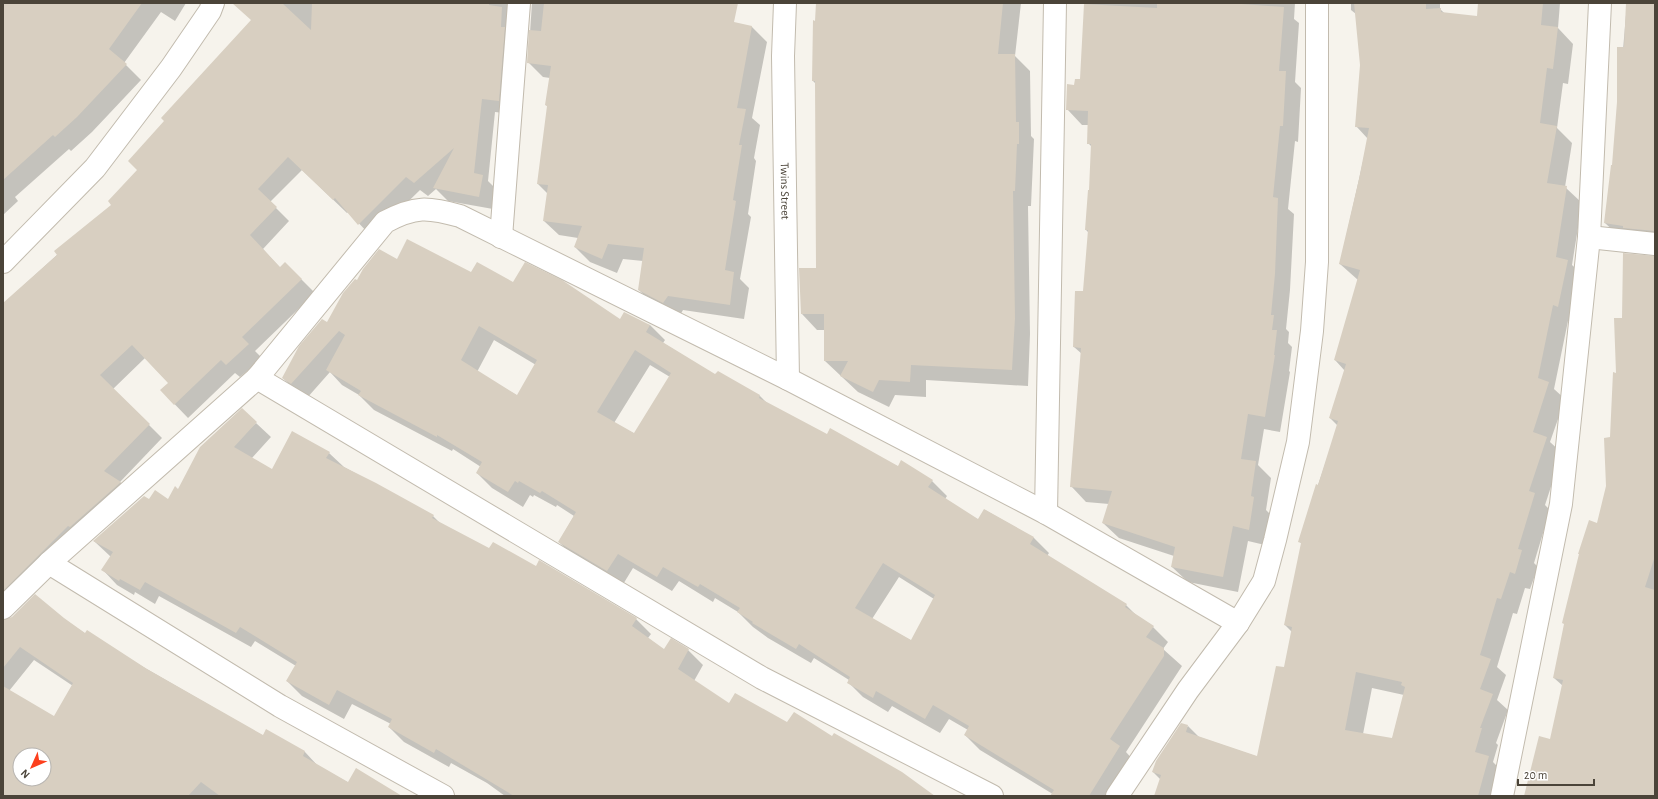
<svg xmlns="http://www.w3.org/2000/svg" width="1658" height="799" viewBox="0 0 1658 799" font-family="'Alegreya Sans',sans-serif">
<rect width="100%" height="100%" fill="#f6f3ec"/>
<path fill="#0003" fill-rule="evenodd" d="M 3,3 L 186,3 L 175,21 L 161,12 L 124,63 L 141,80 L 92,132 L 71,151 L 69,149 L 15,197 L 18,201 L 3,215 Z
M 260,3 L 527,3 L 512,114 L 495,112 L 488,181 L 496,189 L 493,209 L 448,201 L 436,189 L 428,196 L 420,190 L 372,237 L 348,212 L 347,213 L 302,170 L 270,202 L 289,221 L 263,249 L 280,268 L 285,263 L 315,293 L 255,351 L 262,358 L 240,377 L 235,373 L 188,418 L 161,390 L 169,383 L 145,358 L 113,389 L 162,438 L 120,482 L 134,496 L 7,612 L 4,621 L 63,619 L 86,634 L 263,736 L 266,731 L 305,752 L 318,766 L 349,783 L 396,796 L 3,796 L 3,304 L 112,205 L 252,21 ZM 34,660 L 73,686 L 55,718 L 9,691 ZM 20,755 L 44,755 L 44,779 L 20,779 Z
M 532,3 L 641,3 L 752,27 L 767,42 L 752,118 L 760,125 L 754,158 L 756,161 L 748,214 L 751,217 L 740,279 L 749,288 L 744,319 L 683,310 L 679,317 L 654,305 L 639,290 L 643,261 L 623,259 L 617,273 L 590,262 L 575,247 L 578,238 L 559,235 L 544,221 L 548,194 L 538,184 L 548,107 L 546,105 L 550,78 L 543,77 L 528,62 Z
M 817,3 L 1021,3 L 1015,56 L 1030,71 L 1031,136 L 1034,139 L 1031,206 L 1028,206 L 1030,334 L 1028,386 L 926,380 L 926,397 L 895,395 L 889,407 L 858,392 L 825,361 L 825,330 L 817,330 L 802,314 L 817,268 L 816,84 L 813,81 Z
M 1085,3 L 1295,3 L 1294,19 L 1299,23 L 1295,82 L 1301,88 L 1298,142 L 1295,141 L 1288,209 L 1294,214 L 1290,290 L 1286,329 L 1289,332 L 1288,343 L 1292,347 L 1289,371 L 1290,372 L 1280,432 L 1264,429 L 1258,465 L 1271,478 L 1266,510 L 1270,514 L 1265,545 L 1248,541 L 1238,592 L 1188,582 L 1172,567 L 1174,556 L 1119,538 L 1103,523 L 1109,504 L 1086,502 L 1071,486 L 1082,354 L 1074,347 L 1084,292 L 1089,233 L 1086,230 L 1090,191 L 1092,147 L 1088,143 L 1089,125 L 1082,125 L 1067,109 L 1075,86 L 1081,80 Z
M 1351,3 L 1440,3 L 1440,9 L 1461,29 L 1478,18 L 1479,3 L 1560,3 L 1558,28 L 1573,44 L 1568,84 L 1563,83 L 1557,128 L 1572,143 L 1565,187 L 1582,203 L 1572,265 L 1584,276 L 1574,322 L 1568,321 L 1554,389 L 1565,399 L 1550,442 L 1562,453 L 1545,505 L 1550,510 L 1534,563 L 1538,567 L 1530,589 L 1525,588 L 1517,614 L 1513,613 L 1497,667 L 1506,675 L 1497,700 L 1508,710 L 1496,743 L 1498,745 L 1493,762 L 1504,773 L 1499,796 L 1155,796 L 1161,780 L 1153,772 L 1188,726 L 1199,737 L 1258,757 L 1285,668 L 1292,632 L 1285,625 L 1302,544 L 1299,541 L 1338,426 L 1330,418 L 1345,371 L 1335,360 L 1358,280 L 1340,264 L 1368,139 L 1356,126 L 1361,65 L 1356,14 L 1351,10 ZM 1372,688 L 1404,695 L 1392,740 L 1363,734 Z
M 1627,3 L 1655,3 L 1655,245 L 1621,238 L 1605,223 L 1613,166 Z
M 1655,256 L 1655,796 L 1525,796 L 1551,740 L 1563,686 L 1554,678 L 1598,524 L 1607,486 L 1623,319 Z
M 398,260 L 472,273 L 514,284 L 620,320 L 650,325 L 665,340 L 663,343 L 716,376 L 718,372 L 760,396 L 768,404 L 827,436 L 932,481 L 947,496 L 945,499 L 978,520 L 985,510 L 1034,538 L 1049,553 L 1047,556 L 1126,605 L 1138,617 L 1153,627 L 1168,642 L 1163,649 L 1182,666 L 1126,752 L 1134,761 L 1113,796 L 1056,796 L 980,750 L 965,735 L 968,730 L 949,719 L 940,733 L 892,706 L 888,712 L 863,697 L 848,682 L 849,680 L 814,658 L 811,663 L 768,638 L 753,627 L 738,612 L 715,598 L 713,602 L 679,581 L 672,591 L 633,568 L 622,586 L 574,557 L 559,542 L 574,516 L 557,505 L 556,507 L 534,495 L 533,497 L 530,495 L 523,507 L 492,488 L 477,473 L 481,467 L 453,449 L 452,451 L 374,410 L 359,395 L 342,385 L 330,372 L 307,398 L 298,393 L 283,378 L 328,323 L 357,281 ZM 494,340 L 536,365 L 518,396 L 477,372 ZM 650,365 L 670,377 L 635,434 L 614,423 ZM 899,577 L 934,599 L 912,641 L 872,619 Z
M 256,423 L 271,437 L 252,458 L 272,470 L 329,453 L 344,467 L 433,516 L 440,523 L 489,550 L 537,567 L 636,619 L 651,634 L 648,638 L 665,651 L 688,650 L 703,665 L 694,681 L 729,705 L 832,737 L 932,796 L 505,796 L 487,783 L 451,763 L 449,767 L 404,742 L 389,727 L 391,724 L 352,704 L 344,719 L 302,696 L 287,681 L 296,666 L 255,641 L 251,647 L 159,596 L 155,604 L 135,592 L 134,595 L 117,585 L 103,570 L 111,557 L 94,541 L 150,501 L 168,500 Z"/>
<path fill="#d8cfc1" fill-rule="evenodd" d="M 3,3 L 142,3 L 109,49 L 127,64 L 77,117 L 55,137 L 53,135 L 3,180 Z
M 232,3 L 282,3 L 311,30 L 312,3 L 489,3 L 489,5 L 502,7 L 501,27 L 505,27 L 499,101 L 482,99 L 474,173 L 483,175 L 479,197 L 433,188 L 454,148 L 414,183 L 406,177 L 358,225 L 335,198 L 333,200 L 288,157 L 258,189 L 277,207 L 250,235 L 280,267 L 285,262 L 302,279 L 242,337 L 249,344 L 226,365 L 221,360 L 174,405 L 160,390 L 168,383 L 132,345 L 100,375 L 150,424 L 104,471 L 121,482 L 70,527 L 68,526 L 3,591 L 3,303 L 57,255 L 54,251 L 111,205 L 108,201 L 137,170 L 128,161 L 164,121 L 161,118 L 251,20 Z
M 544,3 L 738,3 L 734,22 L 752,26 L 737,108 L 746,109 L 739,145 L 742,145 L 733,200 L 736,201 L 725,270 L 734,272 L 730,305 L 668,296 L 663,303 L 638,290 L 644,248 L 608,244 L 602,259 L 574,247 L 582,226 L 543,221 L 548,185 L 537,184 L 547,106 L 545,105 L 551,66 L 527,63 L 529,30 L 541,31 Z
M 816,3 L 1003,3 L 998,54 L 1015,54 L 1016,122 L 1019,122 L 1019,144 L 1017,144 L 1015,191 L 1013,191 L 1015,318 L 1012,370 L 911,365 L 910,382 L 879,380 L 873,392 L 840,376 L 848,361 L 824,361 L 824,314 L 801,314 L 799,268 L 816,268 L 815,81 L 812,81 L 813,20 L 815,21 Z
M 1157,3 L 1228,3 L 1284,7 L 1279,71 L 1286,71 L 1283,126 L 1280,126 L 1273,197 L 1278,198 L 1275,274 L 1271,315 L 1274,315 L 1272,330 L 1277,330 L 1274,355 L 1275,355 L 1265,417 L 1248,414 L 1241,459 L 1256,461 L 1251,496 L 1254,497 L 1249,530 L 1233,526 L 1223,577 L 1171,567 L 1175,547 L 1102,523 L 1112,491 L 1070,487 L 1081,348 L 1073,347 L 1075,291 L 1083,291 L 1088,230 L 1085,230 L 1088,190 L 1089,190 L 1091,144 L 1087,144 L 1088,111 L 1066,110 L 1067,84 L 1074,85 L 1075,79 L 1080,79 L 1084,4 L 1157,8 Z
M 1354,3 L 1426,3 L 1426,9 L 1441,8 L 1441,12 L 1477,16 L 1478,3 L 1543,3 L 1541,25 L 1558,27 L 1553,69 L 1547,68 L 1540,123 L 1557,126 L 1547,183 L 1567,186 L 1556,257 L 1568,260 L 1558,307 L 1553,305 L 1538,378 L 1549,382 L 1533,432 L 1547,437 L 1529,491 L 1535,493 L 1518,549 L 1522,550 L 1515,574 L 1510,572 L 1501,599 L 1497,598 L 1480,655 L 1491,659 L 1480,689 L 1493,694 L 1480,728 L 1482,728 L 1475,752 L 1489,756 L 1478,796 L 1154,796 L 1161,775 L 1152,772 L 1156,761 L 1181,723 L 1188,725 L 1186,732 L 1257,756 L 1276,666 L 1284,667 L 1292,627 L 1284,625 L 1301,543 L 1298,542 L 1316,484 L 1318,485 L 1338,421 L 1329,418 L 1346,364 L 1334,360 L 1360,270 L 1339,264 L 1359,179 L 1369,128 L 1355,127 L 1360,65 ZM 1356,672 L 1402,682 L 1401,685 L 1405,687 L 1392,738 L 1345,730 Z
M 1626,3 L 1655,3 L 1655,231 L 1623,228 L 1623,226 L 1604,223 L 1611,165 L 1612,165 L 1617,102 L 1617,47 L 1624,47 Z
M 407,239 L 471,272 L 477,262 L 513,282 L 525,262 L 562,280 L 620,319 L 624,312 L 650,325 L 646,332 L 715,374 L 718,371 L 760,395 L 759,398 L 827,434 L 830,428 L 898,466 L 901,460 L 933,480 L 928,487 L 978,519 L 984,509 L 1034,537 L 1030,544 L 1127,604 L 1125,607 L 1154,626 L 1146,637 L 1164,648 L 1164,656 L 1110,739 L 1120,746 L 1089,796 L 1050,796 L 1054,790 L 964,735 L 969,726 L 933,705 L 925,719 L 876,691 L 873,698 L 847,683 L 850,677 L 799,644 L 796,649 L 752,623 L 753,622 L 737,612 L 740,608 L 700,584 L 698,587 L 663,567 L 657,577 L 618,554 L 607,571 L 558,542 L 576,512 L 542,491 L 540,493 L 519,481 L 518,483 L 515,481 L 508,492 L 476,473 L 482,462 L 437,435 L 437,437 L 358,395 L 361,391 L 326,370 L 345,335 L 339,331 L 291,384 L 282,378 L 299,346 L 322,319 L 327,322 L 343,293 L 355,279 L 357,280 L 363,269 L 379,249 L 397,259 ZM 479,326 L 537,360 L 517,395 L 461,360 ZM 635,350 L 671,373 L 634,433 L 597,412 ZM 883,563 L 935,595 L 911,640 L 855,608 Z
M 1623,253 L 1655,256 L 1655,556 L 1645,587 L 1655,590 L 1655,796 L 1524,796 L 1539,736 L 1550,739 L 1563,680 L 1553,678 L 1564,624 L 1562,623 L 1579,554 L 1578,554 L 1589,520 L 1597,523 L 1606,486 L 1604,438 L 1610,437 L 1613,372 L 1616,373 L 1614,318 L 1622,318 Z
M 242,408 L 257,422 L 234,447 L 272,469 L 292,431 L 330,452 L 326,458 L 376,483 L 434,515 L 432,518 L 489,548 L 493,542 L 536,566 L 539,560 L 637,618 L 632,626 L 664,649 L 671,638 L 689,649 L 678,669 L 729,703 L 735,693 L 787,722 L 794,712 L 832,736 L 834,733 L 902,772 L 935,796 L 514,796 L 436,749 L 434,753 L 388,727 L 392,719 L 337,690 L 329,705 L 286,681 L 297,662 L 240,627 L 236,633 L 145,582 L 140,590 L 120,579 L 119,581 L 101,570 L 113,552 L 93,541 L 144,496 L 149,499 L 155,490 L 168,499 L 175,486 L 178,489 L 200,447 Z
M 35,594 L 64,618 L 85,633 L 87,630 L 147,669 L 263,735 L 266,729 L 305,751 L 303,756 L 348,782 L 356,768 L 402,796 L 220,796 L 201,782 L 188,796 L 3,796 L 3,686 L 54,716 L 73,683 L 20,647 L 3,668 L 3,620 L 12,617 ZM 20,755 L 44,755 L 44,779 L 20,779 Z"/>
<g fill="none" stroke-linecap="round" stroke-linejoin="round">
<defs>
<g id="street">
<path id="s1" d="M 785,3 L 783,56 L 788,379"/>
<path d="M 501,237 L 519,3"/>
<path d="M 1589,237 L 1655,244"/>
<path d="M 3,262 L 95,168 L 171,68 L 210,11 L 213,3"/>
<path d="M 257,378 L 762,678 L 992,796"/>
<path d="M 1046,513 L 1055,3"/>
<path d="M 49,563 L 280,706 L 443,796"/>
<path d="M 3,608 L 49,563 L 257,378 L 385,222 C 415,206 428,207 460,216 L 788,379 L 1046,513 L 1238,623"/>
<path d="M 1117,796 L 1188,690 L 1238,623 L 1264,581 L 1275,540 L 1298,442 L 1312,331 L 1317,262 L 1317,3"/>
<path d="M 1502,796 L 1561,504 L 1589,237 L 1600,3"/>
</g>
</defs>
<use href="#street" stroke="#c2bbae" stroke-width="24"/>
<use href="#street" stroke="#fff" stroke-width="22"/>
</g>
<g text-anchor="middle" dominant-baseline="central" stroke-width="4" stroke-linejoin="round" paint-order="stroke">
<g font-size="12" fill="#4b4439" stroke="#fff">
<text stroke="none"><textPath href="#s1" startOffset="188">Twins Street</textPath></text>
</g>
</g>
<rect width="1658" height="799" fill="none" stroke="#4b4439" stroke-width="8"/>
<g transform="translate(32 767) rotate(225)"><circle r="19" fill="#ffffff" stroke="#b7b4b0"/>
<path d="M0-3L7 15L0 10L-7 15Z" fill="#fc3f1d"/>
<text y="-6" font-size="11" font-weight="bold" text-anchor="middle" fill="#4b4439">N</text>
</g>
<path d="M1518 779v6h76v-6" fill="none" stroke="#4b4439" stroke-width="2"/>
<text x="1524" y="779" font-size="12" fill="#4b4439" stroke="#ffffff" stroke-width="3" paint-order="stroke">20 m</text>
</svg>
